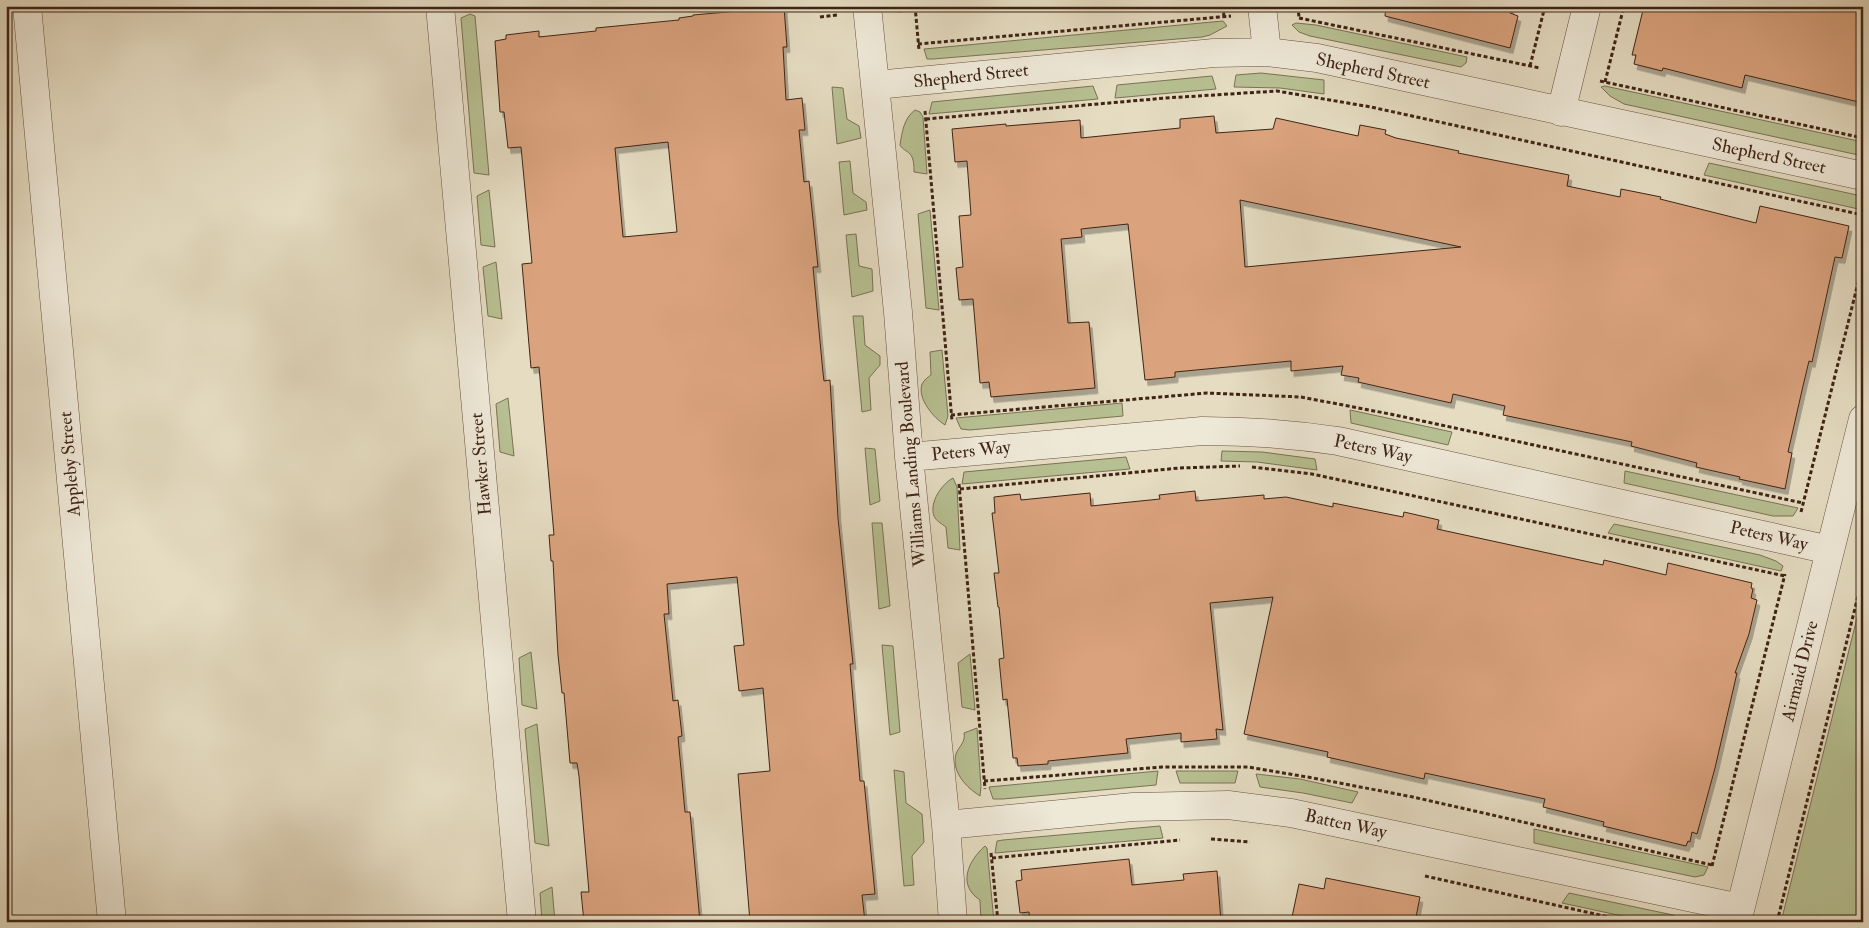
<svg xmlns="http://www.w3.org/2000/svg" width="1869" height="928" viewBox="0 0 1869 928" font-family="'IM FELL Double Pica',serif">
<defs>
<filter id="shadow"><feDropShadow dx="3" dy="5.5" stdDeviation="0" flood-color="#0004"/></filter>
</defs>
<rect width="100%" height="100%" fill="#e5dcc2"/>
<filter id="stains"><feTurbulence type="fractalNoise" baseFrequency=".004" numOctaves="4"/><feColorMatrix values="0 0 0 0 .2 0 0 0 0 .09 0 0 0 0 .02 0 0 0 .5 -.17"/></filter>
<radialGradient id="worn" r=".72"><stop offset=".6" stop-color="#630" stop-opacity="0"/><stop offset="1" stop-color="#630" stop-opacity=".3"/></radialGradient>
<path fill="#b7c092" stroke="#7b7254" d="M 470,14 L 475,16 L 489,175 L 474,173 L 461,18 Z
M 1223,21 L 1227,26 L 1210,35 L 1202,37 L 933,59 L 927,59 L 924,49 Z
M 1296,23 L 1316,25 L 1467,57 L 1466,63 L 1461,67 L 1310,36 L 1299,32 L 1292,25 Z
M 1261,73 L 1324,80 L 1324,94 L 1280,88 L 1234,87 L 1236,75 Z
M 1212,76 L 1216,89 L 1115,98 L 1117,85 Z
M 1093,86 L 1098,99 L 929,114 L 932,102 Z
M 1605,86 L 1863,142 L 1863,156 L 1624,104 L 1610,96 L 1601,87 Z
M 832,87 L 843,88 L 847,119 L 859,126 L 861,138 L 837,144 Z
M 915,110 L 920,112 L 923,117 L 927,174 L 914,172 C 914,167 914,158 910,154 C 906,150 903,150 900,145 C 902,132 904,118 915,110 Z
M 850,161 L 853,193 L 866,202 L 867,210 L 844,215 L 839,162 Z
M 1709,163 L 1857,195 L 1863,197 L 1863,210 L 1704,175 Z
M 489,190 L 495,247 L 481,245 L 477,196 Z
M 930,210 L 939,310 L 926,308 L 918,214 Z
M 856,234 L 859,266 L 872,269 L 873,291 L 852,297 L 846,235 Z
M 496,262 L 502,319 L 488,316 L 483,267 Z
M 853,316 L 863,316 L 865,345 L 880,356 L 880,365 L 869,378 L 871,410 L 862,412 Z
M 942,350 L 948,416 L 945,425 C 934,418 917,399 922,384 C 924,380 928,377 931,375 L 930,352 Z
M 508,398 L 514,456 L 500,452 L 496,404 Z
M 1122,403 L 1123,416 L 970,430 L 961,429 L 956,418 Z
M 1350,410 L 1452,432 L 1448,445 L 1351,423 Z
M 865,448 L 875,449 L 880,501 L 870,505 Z
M 1222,451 L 1262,452 L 1315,459 L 1317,470 L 1257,462 L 1221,461 Z
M 1126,457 L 1130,469 L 962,484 L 964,472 Z
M 1625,471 L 1798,508 L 1793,516 L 1773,516 L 1624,483 Z
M 953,478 L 957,487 L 960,550 L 948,548 L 946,527 C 942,524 936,521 934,516 C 929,502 942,484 953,478 Z
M 872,523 L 882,523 L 890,606 L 879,609 Z
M 1614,524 L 1760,555 L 1776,561 L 1783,566 L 1781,571 L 1608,533 Z
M 1863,594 L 1863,922 L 1781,922 Z
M 882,645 L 893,646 L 900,732 L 890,735 Z
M 531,652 L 537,709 L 522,705 L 519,658 Z
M 970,654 L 975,710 L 962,707 L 958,663 Z
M 537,724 L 549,846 L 535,843 L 525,729 Z
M 977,728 L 981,787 L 980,796 C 967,788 951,772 956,754 C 959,746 966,742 964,733 Z
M 894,770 L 904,772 L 906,803 L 922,814 L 924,842 L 912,856 L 914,885 L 904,886 Z
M 1158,771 L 1156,785 L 1003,799 L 993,799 L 989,787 Z
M 1176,771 L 1238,771 L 1235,783 L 1180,783 Z
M 1256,774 L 1300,779 L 1358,792 L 1352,803 L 1303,793 L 1260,787 Z
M 1160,826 L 1163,838 L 995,853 L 997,841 L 1003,840 Z
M 1534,829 L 1708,867 L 1704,875 L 1695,877 L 1534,843 Z
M 985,846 L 987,848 L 994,922 L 981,922 L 980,900 C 957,885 968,861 985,846 Z
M 552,887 L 555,922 L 542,922 L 540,893 Z
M 1569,893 L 1673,915 L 1688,922 L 1650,922 L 1562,903 Z"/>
<path fill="#daa37e" stroke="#3f2415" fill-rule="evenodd" filter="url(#shadow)" d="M 1386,6 L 1511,6 L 1510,13 L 1518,16 L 1510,48 L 1385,16 Z
M 1644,6 L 1863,6 L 1863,103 L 1745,75 L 1742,88 L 1663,68 L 1662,71 L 1634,64 L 1636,55 L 1632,55 Z
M 784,7 L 787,47 L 783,47 L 786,100 L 802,98 L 805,130 L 799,130 L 804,182 L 809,181 L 818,267 L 813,267 L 823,373 L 824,381 L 830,380 L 838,518 L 853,664 L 850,664 L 860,781 L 864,781 L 875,894 L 862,895 L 865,922 L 750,922 L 738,774 L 770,771 L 763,688 L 739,691 L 734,646 L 744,645 L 737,577 L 667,584 L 669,614 L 664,614 L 673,701 L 678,700 L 682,736 L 678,737 L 685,812 L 690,812 L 700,922 L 584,922 L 581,892 L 589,892 L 579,776 L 577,763 L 570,763 L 564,693 L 562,693 L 558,655 L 553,561 L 551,561 L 549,535 L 554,535 L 539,367 L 531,368 L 522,264 L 532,263 L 521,147 L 508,148 L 504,112 L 500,112 L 495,41 L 506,39 L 506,35 L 539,31 L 539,37 L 596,31 L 596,28 L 679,20 L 679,18 L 693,16 L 693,15 ZM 668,142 L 677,232 L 623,237 L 615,148 Z
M 1214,116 L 1216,133 L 1273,129 L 1276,118 L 1358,136 L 1360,125 L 1386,130 L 1385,134 L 1396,138 L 1459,151 L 1458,153 L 1569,175 L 1567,186 L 1620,197 L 1621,189 L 1661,197 L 1660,199 L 1756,223 L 1760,206 L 1849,226 L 1842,258 L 1835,257 L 1812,362 L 1809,361 L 1803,386 L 1788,452 L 1792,453 L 1785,489 L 1739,479 L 1740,477 L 1696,467 L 1697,463 L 1631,446 L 1632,442 L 1503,415 L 1505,406 L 1453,394 L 1451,403 L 1358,382 L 1359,378 L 1341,375 L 1343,366 L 1291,371 L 1291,361 L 1175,372 L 1175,377 L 1145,380 L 1128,224 L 1081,229 L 1082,237 L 1061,239 L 1068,323 L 1089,322 L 1095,388 L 991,397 L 989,382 L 980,383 L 973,299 L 959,300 L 956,268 L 963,267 L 959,216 L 971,215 L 967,161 L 955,162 L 952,129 L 1006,124 L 1006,126 L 1080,120 L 1081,138 L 1180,128 L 1180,119 ZM 1240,200 L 1461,247 L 1245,267 Z
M 1195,491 L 1196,501 L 1264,495 L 1264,499 L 1286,497 L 1333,507 L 1333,503 L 1403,517 L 1404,512 L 1439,520 L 1437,529 L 1603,565 L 1604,560 L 1666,575 L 1668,563 L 1752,583 L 1751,588 L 1753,589 L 1751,598 L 1757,600 L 1749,634 L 1735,673 L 1737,673 L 1715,768 L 1697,834 L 1692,832 L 1690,842 L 1688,841 L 1686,846 L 1603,826 L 1604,822 L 1543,807 L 1545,799 L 1425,773 L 1424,779 L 1327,757 L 1328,752 L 1244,734 L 1273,597 L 1210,603 L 1223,730 L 1216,729 L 1217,739 L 1181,742 L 1181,733 L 1126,739 L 1128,753 L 1048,761 L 1048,764 L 1018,766 L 1017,758 L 1013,758 L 1007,699 L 1003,700 L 999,659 L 1004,658 L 999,607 L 998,607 L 994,573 L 999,573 L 992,513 L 995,513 L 994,497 L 1020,494 L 1021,500 L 1090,493 L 1091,506 L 1160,499 L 1159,495 Z
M 1129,859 L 1132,885 L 1184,880 L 1183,874 L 1217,871 L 1221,922 L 1163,922 L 1162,918 L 1130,922 L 1030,922 L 1029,912 L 1020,913 L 1016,881 L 1022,880 L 1021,870 Z
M 1326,878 L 1420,897 L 1415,922 L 1296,922 L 1297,918 L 1292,917 L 1299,884 L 1324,889 Z"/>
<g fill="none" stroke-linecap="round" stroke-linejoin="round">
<defs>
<path id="minor" d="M 27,6 L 112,922
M 440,6 L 522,922
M 867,6 L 898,312 L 909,457 L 946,825 L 953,922
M 1262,6 L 1267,52
M 876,85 L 1214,53 L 1267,52 L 1317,58 L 1863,176
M 1561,112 L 1587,6
M 909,457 L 1202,431 C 1248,431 1292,434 1338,441 L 1830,550
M 946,825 L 1133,807 L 1228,805 L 1291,813 L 1740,908
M 1737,922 L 1863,419"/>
</defs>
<use href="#minor" stroke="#685240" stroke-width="29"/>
<path stroke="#3f2415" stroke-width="3" stroke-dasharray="4 2.5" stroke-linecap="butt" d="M 915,6 L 919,50
M 1223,6 L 1224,17
M 1298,6 L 1299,18
M 898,11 L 915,9
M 820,17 L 837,15
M 1299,18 L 1540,68
M 918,44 L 1231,16
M 1530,66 L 1545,6
M 1600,81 L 1863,138
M 1605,82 L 1624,6
M 925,111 L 952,421
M 926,119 L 1166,98 L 1277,91 L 1371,107 L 1863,215
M 951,415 L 1207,393 L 1301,397 L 1390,414 L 1803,503
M 1252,467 L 1312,474 L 1785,576
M 959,484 L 985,789
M 960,489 L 1180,468 L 1240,466
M 1801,512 L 1863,263
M 984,781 L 1162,767 L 1248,767 L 1313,778 L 1413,797 L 1712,865
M 1211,839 L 1250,842
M 991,853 L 998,922
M 992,858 L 1180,840
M 1712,866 L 1785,574
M 1425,876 L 1631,922
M 1777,922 L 1863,576"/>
<use href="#minor" stroke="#eee8d7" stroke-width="28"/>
</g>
<g text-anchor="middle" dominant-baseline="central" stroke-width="4" stroke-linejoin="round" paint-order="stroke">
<g font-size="18" fill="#3f2415" stroke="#eee8d7">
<text transform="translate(1373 71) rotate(12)">Shepherd Street</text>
<text transform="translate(971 76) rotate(-6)">Shepherd Street</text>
<text transform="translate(1769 156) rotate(12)">Shepherd Street</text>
<text transform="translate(1373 449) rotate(12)">Peters Way</text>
<text transform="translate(971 451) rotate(-6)">Peters Way</text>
<text transform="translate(70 464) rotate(-95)">Appleby Street</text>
<text transform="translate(481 464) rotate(-95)">Hawker Street</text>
<text transform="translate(911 464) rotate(-95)">Williams Landing Boulevard</text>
<text transform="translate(1769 536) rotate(13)">Peters Way</text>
<text transform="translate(1800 671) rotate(-76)">Airmaid Drive</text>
<text transform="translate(1346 824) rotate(12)">Batten Way</text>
</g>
</g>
<rect width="1869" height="928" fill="none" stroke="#e5dcc2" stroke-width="25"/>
<rect x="8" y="8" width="1854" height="913" fill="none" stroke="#3f2415" stroke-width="2.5"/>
<rect x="12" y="12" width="1844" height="903" fill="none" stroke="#3f2415"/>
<rect width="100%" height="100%" filter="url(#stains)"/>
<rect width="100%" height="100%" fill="url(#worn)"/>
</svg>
